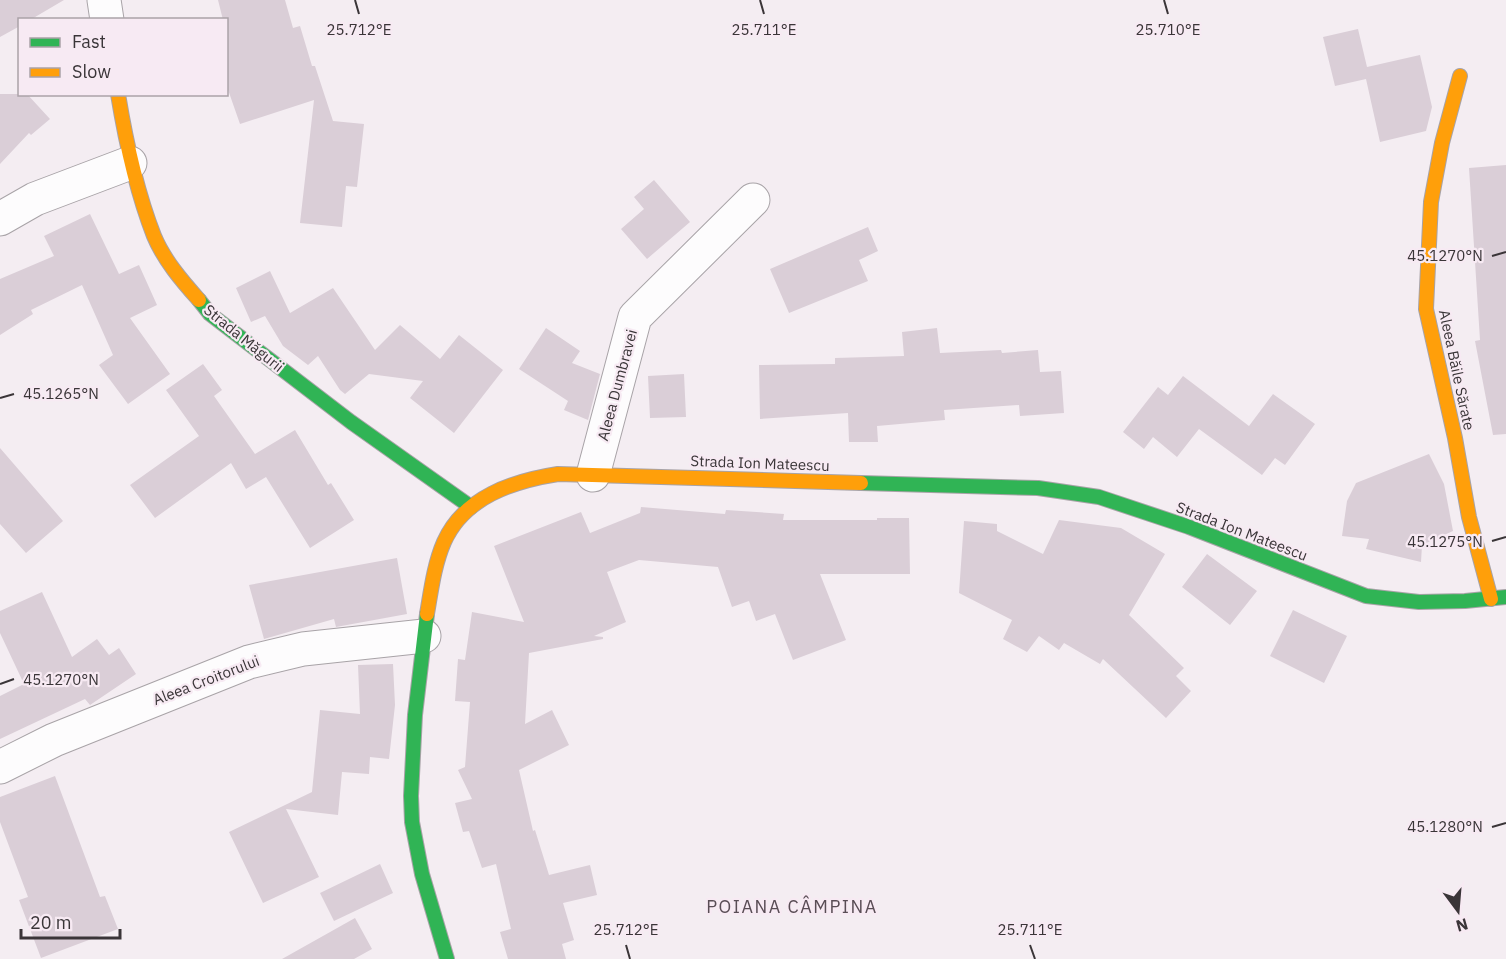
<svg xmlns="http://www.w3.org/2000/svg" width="1506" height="959" viewBox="0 0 1506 959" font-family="'IBM Plex Sans',sans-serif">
<rect width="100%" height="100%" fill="#f4edf2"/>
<path fill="#daced7" d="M 0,0 L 64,0 L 30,20 L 20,20 L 20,26 L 0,37 Z
M 218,0 L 285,0 L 293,28 L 300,26 L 312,66 L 315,66 L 333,121 L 364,124 L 357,187 L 346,186 L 342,227 L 300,223 L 314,100 L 240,124 L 226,84 L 226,20 L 223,20 Z
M 1358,29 L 1367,67 L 1420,55 L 1432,107 L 1426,131 L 1380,142 L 1366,79 L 1335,86 L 1323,37 Z
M 0,94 L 27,94 L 50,119 L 31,135 L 29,133 L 0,164 Z
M 1506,165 L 1506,434 L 1493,435 L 1475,341 L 1480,340 L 1469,168 Z
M 654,180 L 690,222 L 647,259 L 621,229 L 644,209 L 634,197 Z
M 90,214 L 119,274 L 139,265 L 157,305 L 130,318 L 170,374 L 128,404 L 99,365 L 113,355 L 82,285 L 31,310 L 33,314 L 0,335 L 0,279 L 54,256 L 44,236 Z
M 868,227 L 878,251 L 859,260 L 868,281 L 789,313 L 770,269 Z
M 270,271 L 290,313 L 333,288 L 375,350 L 400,325 L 440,359 L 459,335 L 503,370 L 454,433 L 410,398 L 423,381 L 369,374 L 345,394 L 340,390 L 318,356 L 308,365 L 283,346 L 265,316 L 251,322 L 236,288 Z
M 546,328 L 580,351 L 572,363 L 600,374 L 588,420 L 564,410 L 568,401 L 519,369 Z
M 937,328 L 940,353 L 1001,350 L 1002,353 L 1038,350 L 1040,372 L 1061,371 L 1064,413 L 1020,416 L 1019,405 L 944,410 L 945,420 L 877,426 L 878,442 L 849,442 L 848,413 L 760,419 L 759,365 L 835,364 L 835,358 L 904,356 L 902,332 Z
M 203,364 L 222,390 L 214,396 L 255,454 L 295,430 L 328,485 L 331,483 L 354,520 L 310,548 L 266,477 L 246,489 L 231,463 L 155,518 L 130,485 L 199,436 L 166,390 Z
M 684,374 L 686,417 L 650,418 L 648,376 Z
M 1183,376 L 1249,426 L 1273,394 L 1315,424 L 1285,465 L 1275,458 L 1262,475 L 1199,429 L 1177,457 L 1153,437 L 1144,449 L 1123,432 L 1158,387 L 1168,395 Z
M 0,448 L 63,521 L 26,553 L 0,524 Z
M 1429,454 L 1444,484 L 1453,531 L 1422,545 L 1421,562 L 1366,549 L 1369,539 L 1342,536 L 1347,501 L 1356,483 Z
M 641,507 L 725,514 L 726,510 L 784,514 L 783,520 L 877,520 L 877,518 L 909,518 L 910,574 L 820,574 L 846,640 L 793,660 L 775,614 L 756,621 L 749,601 L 732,607 L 718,567 L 639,560 L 607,572 L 626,622 L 594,636 L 603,637 L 603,639 L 529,653 L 525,724 L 552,710 L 569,745 L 519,770 L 533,831 L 535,830 L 549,875 L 590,865 L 597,895 L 563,903 L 574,940 L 562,944 L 566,959 L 508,959 L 500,932 L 511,929 L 496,864 L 482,868 L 469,831 L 463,832 L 455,803 L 472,799 L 458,770 L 465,767 L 470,702 L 455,701 L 458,659 L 465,660 L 472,612 L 524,622 L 494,546 L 581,512 L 590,533 L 640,513 Z
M 1059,520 L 1121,528 L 1165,554 L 1129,615 L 1184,668 L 1176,676 L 1191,691 L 1166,718 L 1103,659 L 1100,664 L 1064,643 L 1059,650 L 1039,636 L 1027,652 L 1003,639 L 1012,620 L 959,593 L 964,521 L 997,524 L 997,531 L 1043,554 Z
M 1207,554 L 1257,591 L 1230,625 L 1182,587 Z
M 397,558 L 407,614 L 336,627 L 334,619 L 264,639 L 249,585 Z
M 42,592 L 72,657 L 97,639 L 109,655 L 119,648 L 136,674 L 90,705 L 85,699 L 0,739 L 0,696 L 24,684 L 0,633 L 0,611 Z
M 1293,610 L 1347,636 L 1324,683 L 1270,656 Z
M 393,664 L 395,705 L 389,759 L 370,757 L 369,774 L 342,772 L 338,815 L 286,809 L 319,877 L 263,903 L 229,832 L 312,792 L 320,710 L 360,714 L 358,665 Z
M 55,776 L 100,897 L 105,896 L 118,929 L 41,958 L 19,900 L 28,897 L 0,822 L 0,797 Z
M 380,864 L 393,893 L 334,921 L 320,893 Z
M 355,918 L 372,949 L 354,959 L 282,959 Z"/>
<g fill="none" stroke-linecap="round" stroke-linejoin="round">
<defs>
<path id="street" d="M 104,0 L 107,20
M 0,219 L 35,199 L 130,163
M 593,475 L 635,317 L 753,200
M 0,767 L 54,740 L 249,662 L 303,649 L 424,636"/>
<path id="fast" d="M 199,300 L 210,314 L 351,422 L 471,507
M 861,483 L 1038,488 L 1099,497 L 1189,527 L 1366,596 L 1419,602 L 1465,601 L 1506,597
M 427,614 L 415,715 L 411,796 L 412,822 L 422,874 L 447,959"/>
<path id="slow" d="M 1460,76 L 1442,143 L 1431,202 L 1426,309 L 1455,438 L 1469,517 L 1491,599
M 118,94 C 126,143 136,190 154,236 C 164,260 182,281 199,300
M 427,614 C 431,591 434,565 444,542 C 464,497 513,481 558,474 L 861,483"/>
</defs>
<use href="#street" stroke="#a8a3a7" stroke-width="35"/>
<use href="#fast" stroke="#a8a3a7" stroke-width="16"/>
<use href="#slow" stroke="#a8a3a7" stroke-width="16"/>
<use href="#street" stroke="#fdfcfd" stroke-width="33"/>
<use href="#fast" stroke="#30b455" stroke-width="14"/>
<use href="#slow" stroke="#ff9f0a" stroke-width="14"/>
</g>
<path fill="none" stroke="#3a3538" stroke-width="2" d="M 355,0 L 359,14M 760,0 L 764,14M 1164,0 L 1168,14M 1492,256 L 1506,252M 0,398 L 14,394M 1492,541 L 1506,537M 0,684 L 14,679M 1492,827 L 1506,823M 626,945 L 630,959M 1030,945 L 1035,959"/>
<g text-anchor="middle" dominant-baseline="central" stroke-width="4.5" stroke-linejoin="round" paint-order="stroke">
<g font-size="15" fill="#3a3538" stroke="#f7eaf3">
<text transform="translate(244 338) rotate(39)">Strada Măgurii</text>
<text transform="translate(1457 370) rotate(78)">Aleea Băile Sărate</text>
<text transform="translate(617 385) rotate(-75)">Aleea Dumbravei</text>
<text transform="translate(760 463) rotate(2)">Strada Ion Mateescu</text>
<text transform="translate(1242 531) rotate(21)">Strada Ion Mateescu</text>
<text transform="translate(206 680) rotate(-21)">Aleea Croitorului</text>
</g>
<g font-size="18" letter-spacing="1.5" fill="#594d55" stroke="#f7eaf3">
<text x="792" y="906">POIANA CÂMPINA</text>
</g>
</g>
<g font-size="15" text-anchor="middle" fill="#3a3538" stroke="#f7eaf3" stroke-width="4.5" stroke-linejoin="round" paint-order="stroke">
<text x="359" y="35">25.712°E</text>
<text x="764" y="35">25.711°E</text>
<text x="1168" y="35">25.710°E</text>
<text x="1445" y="261">45.1270°N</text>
<text x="61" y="399">45.1265°N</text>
<text x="1445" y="547">45.1275°N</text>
<text x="61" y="685">45.1270°N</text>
<text x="1445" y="832">45.1280°N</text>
<text x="626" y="935">25.712°E</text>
<text x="1030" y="935">25.711°E</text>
</g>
<rect x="18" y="18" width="210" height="78" fill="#f7eaf3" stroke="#aba2a8" stroke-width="1.5"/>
<rect x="30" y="38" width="30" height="9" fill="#30b455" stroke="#aba2a8" stroke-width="1.5"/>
<text x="72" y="48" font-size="18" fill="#3a3538">Fast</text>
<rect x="30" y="68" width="30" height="9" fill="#ff9f0a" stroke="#aba2a8" stroke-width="1.5"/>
<text x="72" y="78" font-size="18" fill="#3a3538">Slow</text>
<g transform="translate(1458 911) rotate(164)" stroke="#f7eaf3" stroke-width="4.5" paint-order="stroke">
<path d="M0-4.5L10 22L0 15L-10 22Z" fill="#3a3538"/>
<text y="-9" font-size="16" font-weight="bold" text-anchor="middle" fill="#3a3538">N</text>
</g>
<path d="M21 929v9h99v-9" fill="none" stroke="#3a3538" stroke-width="3"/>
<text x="30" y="929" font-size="18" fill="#3a3538" stroke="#f7eaf3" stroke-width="4.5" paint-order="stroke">20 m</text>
</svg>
